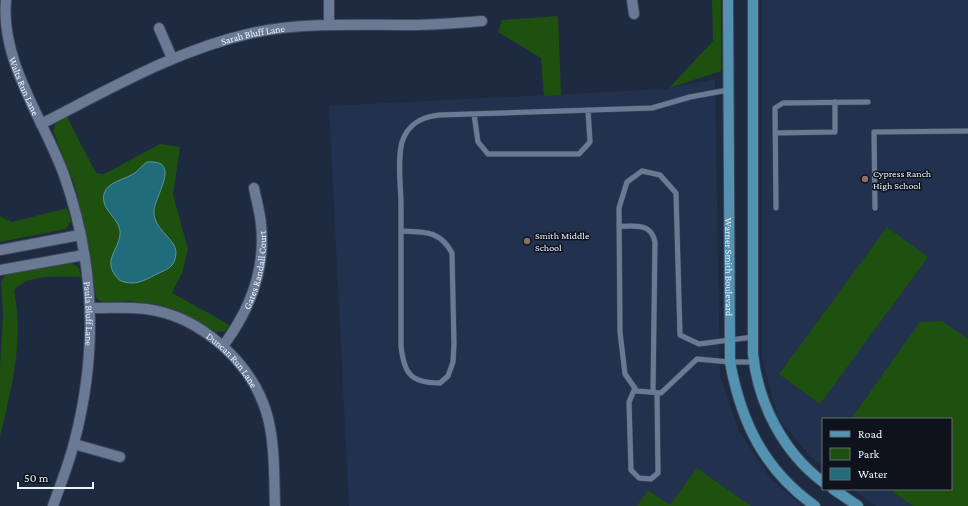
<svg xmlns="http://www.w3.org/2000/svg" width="968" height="506" viewBox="0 0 968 506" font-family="'Crimson Pro',serif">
<rect width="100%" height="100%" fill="#1e2a40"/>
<path fill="#22314d" d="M 762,0 L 968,0 L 968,506 L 876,506 L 853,489 L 951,489 L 951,419 L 823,419 L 823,466 L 810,456 L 778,418 L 762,358 Z
M 715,79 L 720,376 L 739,431 L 770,478 L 802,506 L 349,506 L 329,106 L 665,89 Z"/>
<path fill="#1e510f" d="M 712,0 L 721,0 L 721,71 L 669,88 L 713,41 Z
M 558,16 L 561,95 L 544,96 L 541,58 L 498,32 L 502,20 Z
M 67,117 L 96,173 L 104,174 L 160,144 L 180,147 L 173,195 L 188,249 L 182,273 L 172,293 L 230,325 L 225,331 L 216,332 L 178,311 L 155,304 L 129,301 L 105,302 L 100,301 L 96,297 L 90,252 L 76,189 L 53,131 L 55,124 Z
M 67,208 L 71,220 L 66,229 L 0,242 L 0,214 L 1,217 L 12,222 Z
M 887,227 L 928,257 L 820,404 L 779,374 Z
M 72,263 L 79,268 L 81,277 C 59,277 30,273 14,290 C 24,339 12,389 0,436 L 0,367 L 3,314 L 1,282 L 5,276 L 13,273 Z
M 942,321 L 968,339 L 968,506 L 913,506 L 889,489 L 951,489 L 951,419 L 851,419 L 920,322 Z
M 697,468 L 751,506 L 637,506 L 648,490 L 670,505 Z"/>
<path fill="#206c7a" stroke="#5d94a1" d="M 147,162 C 183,159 154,197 154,211 C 153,230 176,238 176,253 C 175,268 167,269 155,275 C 143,281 135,286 121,281 C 118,279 117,278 115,275 C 104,260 118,250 120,235 C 122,219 100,211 104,194 C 107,181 126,180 136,172 C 140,169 142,165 147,162 Z"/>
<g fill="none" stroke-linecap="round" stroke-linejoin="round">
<defs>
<path id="lane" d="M 474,114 L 478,142 L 488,154 L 579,154 L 590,142 L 588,110
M 775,133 L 835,132 L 835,102
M 776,208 L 775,108 L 783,103 L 868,102
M 875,208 L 874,132 L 968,131
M 619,226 C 635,227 651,222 655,242 L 653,392
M 401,231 C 424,232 440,230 452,253 L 454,344 L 453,362 L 448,376 L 440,383 C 411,383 404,374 401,346 C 401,299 401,253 401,206 C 401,186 397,161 402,142 C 408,124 421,117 439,115 L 652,108 L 690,97 L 728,90
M 753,337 L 699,344 L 680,335 L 676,193 L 660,175 L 642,171 L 627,182 L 619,208 L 620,332 L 625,374 L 637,391 L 661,393 L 697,359 L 730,362 L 754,362
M 635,388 L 629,402 L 631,470 L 639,478 L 651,479 L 658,473 L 657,393"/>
<g id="street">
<path id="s1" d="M 6,0 C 0,61 44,120 64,175 C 95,263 98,353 74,443 C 69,464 60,485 53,506"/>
<path d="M 632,0 L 634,14"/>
<path d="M 329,24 L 329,0"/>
<path d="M 159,28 L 172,58"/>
<path id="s2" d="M 41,124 C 110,89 176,50 252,33 C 305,22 357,25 410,25 C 434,25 458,23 482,21"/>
<path d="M 0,250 L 80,235"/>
<path d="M 0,270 L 84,255"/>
<path id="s3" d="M 91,308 C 109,308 128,307 146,309 C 201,316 254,364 268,418 C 275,447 274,477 275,506"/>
<path id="s4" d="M 223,346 C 250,310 266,269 261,224 C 260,212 256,199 254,188"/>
<path d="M 74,444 L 120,457"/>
</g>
<g id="secondary">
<path id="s5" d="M 728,0 L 730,362 C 741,422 764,470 815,506"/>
<path d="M 753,0 L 753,354 C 758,403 783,452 823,482"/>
<path d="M 833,489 L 858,506"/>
</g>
</defs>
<use href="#lane" stroke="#3e485a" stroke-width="6"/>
<use href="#street" stroke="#3e485a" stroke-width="12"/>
<use href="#secondary" stroke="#3e485a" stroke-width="12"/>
<use href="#lane" stroke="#6b7a94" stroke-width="5"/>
<use href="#street" stroke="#6b7a94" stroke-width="10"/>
<use href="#secondary" stroke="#5392b0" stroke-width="10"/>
</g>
<g fill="#8d6e63" stroke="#0d121c" stroke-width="1.5">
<circle cx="865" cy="179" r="4"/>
<circle cx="527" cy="241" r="4"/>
</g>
<g text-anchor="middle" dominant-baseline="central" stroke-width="3" stroke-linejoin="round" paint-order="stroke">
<g font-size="10" fill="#ebf2fd" stroke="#0d121c">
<text stroke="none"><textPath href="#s2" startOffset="231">Sarah Bluff Lane</textPath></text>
<text stroke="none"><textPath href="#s1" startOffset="89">Walts Run Lane</textPath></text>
<text stroke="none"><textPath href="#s5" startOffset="267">Warner Smith Boulevard</textPath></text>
<text stroke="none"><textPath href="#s4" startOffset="84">Gates Randall Court</textPath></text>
<text stroke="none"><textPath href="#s1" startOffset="328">Paula Bluff Lane</textPath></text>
<text stroke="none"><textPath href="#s3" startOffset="158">Duncan Run Lane</textPath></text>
</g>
<g font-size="10" fill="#ebf2fd" stroke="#0d121c" text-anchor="start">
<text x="873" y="173">Cypress Ranch<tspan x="873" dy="12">High School</tspan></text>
<text x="535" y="235">Smith Middle<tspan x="535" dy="12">School</tspan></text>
</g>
</g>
<rect x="822" y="418" width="130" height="72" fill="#0d121c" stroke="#666c76"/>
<rect x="830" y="431" width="20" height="6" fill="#5392b0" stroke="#666c76"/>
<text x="858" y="438" font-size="12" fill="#ebf2fd">Road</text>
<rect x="830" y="448" width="20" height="12" fill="#1e510f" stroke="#666c76"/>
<text x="858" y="458" font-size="12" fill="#ebf2fd">Park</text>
<rect x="830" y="468" width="20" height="12" fill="#206c7a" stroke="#666c76"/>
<text x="858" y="478" font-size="12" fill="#ebf2fd">Water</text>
<path d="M18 482v6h75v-6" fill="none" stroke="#ebf2fd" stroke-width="2"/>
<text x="24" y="482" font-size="12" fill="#ebf2fd" stroke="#0d121c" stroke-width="3" paint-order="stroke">50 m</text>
</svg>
